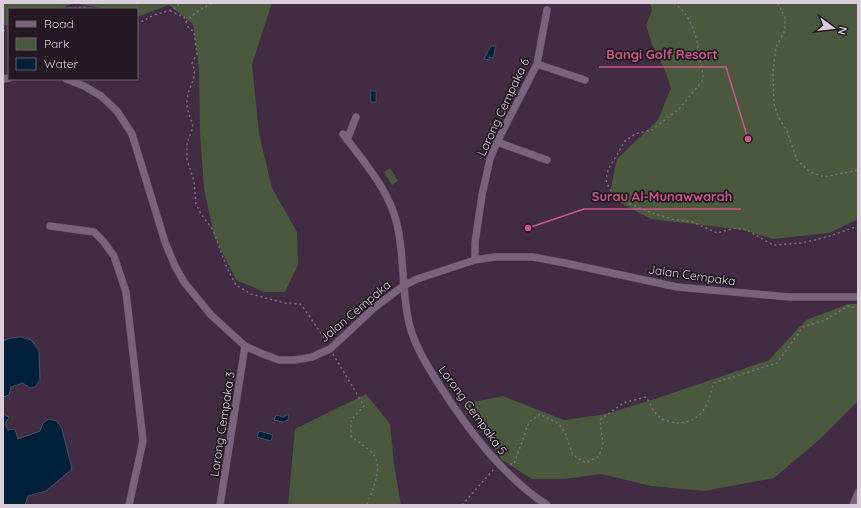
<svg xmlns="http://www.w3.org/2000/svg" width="861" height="508" viewBox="0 0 861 508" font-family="Quicksand,sans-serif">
<rect width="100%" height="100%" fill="#412c43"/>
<path fill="#4a593d" d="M 3,3 L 272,3 L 252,64 L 259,134 L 272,188 L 297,232 L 298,265 L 285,292 L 265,292 L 236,280 L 214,235 L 204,188 L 200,132 L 199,68 L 193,24 L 169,5 L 137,17 L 137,9 L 103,9 L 101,8 L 73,3 L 61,9 L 9,9 L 9,25 L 3,26 Z
M 650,3 L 858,3 L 858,219 L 829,233 L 773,239 L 744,230 L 651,219 L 609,197 L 617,159 L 658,120 L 671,88 L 664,68 L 652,45 L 646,25 L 652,10 Z
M 390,168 L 398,181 L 392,185 L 384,172 Z
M 848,304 L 858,304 L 858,401 L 820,439 L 774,478 L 704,491 L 651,486 L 601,474 L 565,479 L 532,479 L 502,460 L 464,404 L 503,396 L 564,420 L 606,414 L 655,399 L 769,360 L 806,320 Z
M 366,394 L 390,424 L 394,464 L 401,505 L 288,505 L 295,429 Z"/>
<path fill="#001f38" stroke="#415369" d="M 491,46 L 496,46 L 493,58 L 489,57 L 489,60 L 484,59 Z
M 370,91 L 376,91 L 376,102 L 371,102 Z
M 21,337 L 31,340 L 39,351 L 40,380 L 35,387 L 30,388 L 23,383 L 11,387 L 9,395 L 3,397 L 3,341 L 11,338 Z
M 3,414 L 9,417 L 5,424 L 8,430 L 15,429 L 18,439 L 40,431 L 43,423 L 49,419 L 57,421 L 62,429 L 72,469 L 46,491 L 28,496 L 25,505 L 3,505 Z
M 289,414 L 288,420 L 283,422 L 274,420 L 276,415 L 283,417 Z
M 259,431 L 273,435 L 271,441 L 257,437 Z"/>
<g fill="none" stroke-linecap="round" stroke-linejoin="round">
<defs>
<path id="minor" d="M 537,64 L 585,80
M 3,79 L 9,78
M 66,79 L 84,86 L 101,96 L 117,111 L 132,134 L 165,242 L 175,266 L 184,282 L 211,315 L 245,346 L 263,354 L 279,360 L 295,360 L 312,357 L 330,349 L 374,308 L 403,286 L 417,279 L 475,260 L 495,257 L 533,257 L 565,263 L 677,287 L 789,297 L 858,297
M 343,134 C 364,162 389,190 397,224 C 405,258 401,293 410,327 C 416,348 428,367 440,386 C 469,431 502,475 547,505
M 347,140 L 356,117
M 497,142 L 547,160
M 50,226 L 94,232 L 103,241 L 114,256 L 126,292 L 143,441 L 129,505
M 475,260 L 475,243 L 482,195 L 490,159 L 497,142 L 537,64 L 547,10
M 220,505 L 245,346
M 853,505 L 858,493"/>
</defs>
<use href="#minor" stroke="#59485b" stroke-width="8"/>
<path stroke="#816f83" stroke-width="1.5" stroke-dasharray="2 3" stroke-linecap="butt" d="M 674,3 C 697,19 698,49 703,75 L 702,81 L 680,108 L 652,130 L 635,134 L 625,141 L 608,170 L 606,180 L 609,188 L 613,194 L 619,199 L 652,213 L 672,219 L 693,222 L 717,233 L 735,228 L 747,230 L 773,245 L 802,243 L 827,237 L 858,226
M 778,3 L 785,18 L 785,30 L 776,47 L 773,72 L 774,104 L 778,116 L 787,131 L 797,160 L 810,172 L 824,177 L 858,170
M 64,9 L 84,7 L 93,9
M 170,11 L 184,17 L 188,27 L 194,32 L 197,54 L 192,63 C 199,79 188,85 187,100 C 186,110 191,118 193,127 L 187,143 L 187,160 L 194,181 L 196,204 L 201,214 L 213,230 L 227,268 L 236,285 L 251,294 L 284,303 L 300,304 L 303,307 L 327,342
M 186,22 L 195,13 L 212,3
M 137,24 L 154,15 L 174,9 L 180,3
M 3,31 L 9,28
M 333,354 L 364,406 L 351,420 L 351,436 C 358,442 367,447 373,454 C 384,465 372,494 366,505
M 510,464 L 514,464 L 529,422 L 540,414 L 559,424 L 565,433 L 573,455 L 586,463 L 599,456 L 603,445 L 600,420 L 623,403 L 646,397 C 650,403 653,411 658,416 C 671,427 695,425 704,409 C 709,402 711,391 714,383 L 777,363 L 803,327 L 825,320 L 848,306 L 858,308
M 462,505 L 494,469"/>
<use href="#minor" stroke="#7a637d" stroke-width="7"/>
</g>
<g text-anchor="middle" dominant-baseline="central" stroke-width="3.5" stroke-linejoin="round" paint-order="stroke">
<g font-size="12" fill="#dacddc" stroke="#221923">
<text transform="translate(503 107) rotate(-65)">Lorong Cempaka 6</text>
<text transform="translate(692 275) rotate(8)">Jalan Cempaka</text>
<text transform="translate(355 311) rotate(-40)">Jalan Cempaka</text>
<text transform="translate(473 410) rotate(54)">Lorong Cempaka 5</text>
<text transform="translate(222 424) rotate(-81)">Lorong Cempaka 3</text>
</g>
</g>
<path fill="none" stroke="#ca5788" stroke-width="1.5" d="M748 139L726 67H599M528 228L584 209H741"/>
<g fill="#ca5788" stroke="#221923" stroke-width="1.5">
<circle cx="748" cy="139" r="4"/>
<circle cx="528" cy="228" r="4"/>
</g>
<g font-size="13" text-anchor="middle" font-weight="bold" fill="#ca5788" stroke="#221923" stroke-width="3.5" stroke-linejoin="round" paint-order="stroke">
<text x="662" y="59">Bangi Golf Resort</text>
<text x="662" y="201">Surau Al-Munawwarah</text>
</g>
<rect width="861" height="508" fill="none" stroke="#dacddc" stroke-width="8"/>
<rect x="8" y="8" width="130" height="72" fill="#221923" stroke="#6c616d"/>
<rect x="16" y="21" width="20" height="6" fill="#7a637d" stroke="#6c616d"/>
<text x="44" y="28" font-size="12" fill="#dacddc">Road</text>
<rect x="16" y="38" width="20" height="12" fill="#4a593d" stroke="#6c616d"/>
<text x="44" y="48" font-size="12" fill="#dacddc">Park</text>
<rect x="16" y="58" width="20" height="12" fill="#001f38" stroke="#6c616d"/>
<text x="44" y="68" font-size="12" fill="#dacddc">Water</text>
<g transform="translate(833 28) rotate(105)" stroke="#221923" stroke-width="3" paint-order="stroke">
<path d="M0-3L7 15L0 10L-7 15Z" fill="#dacddc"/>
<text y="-6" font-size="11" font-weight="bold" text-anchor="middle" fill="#dacddc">N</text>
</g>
</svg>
